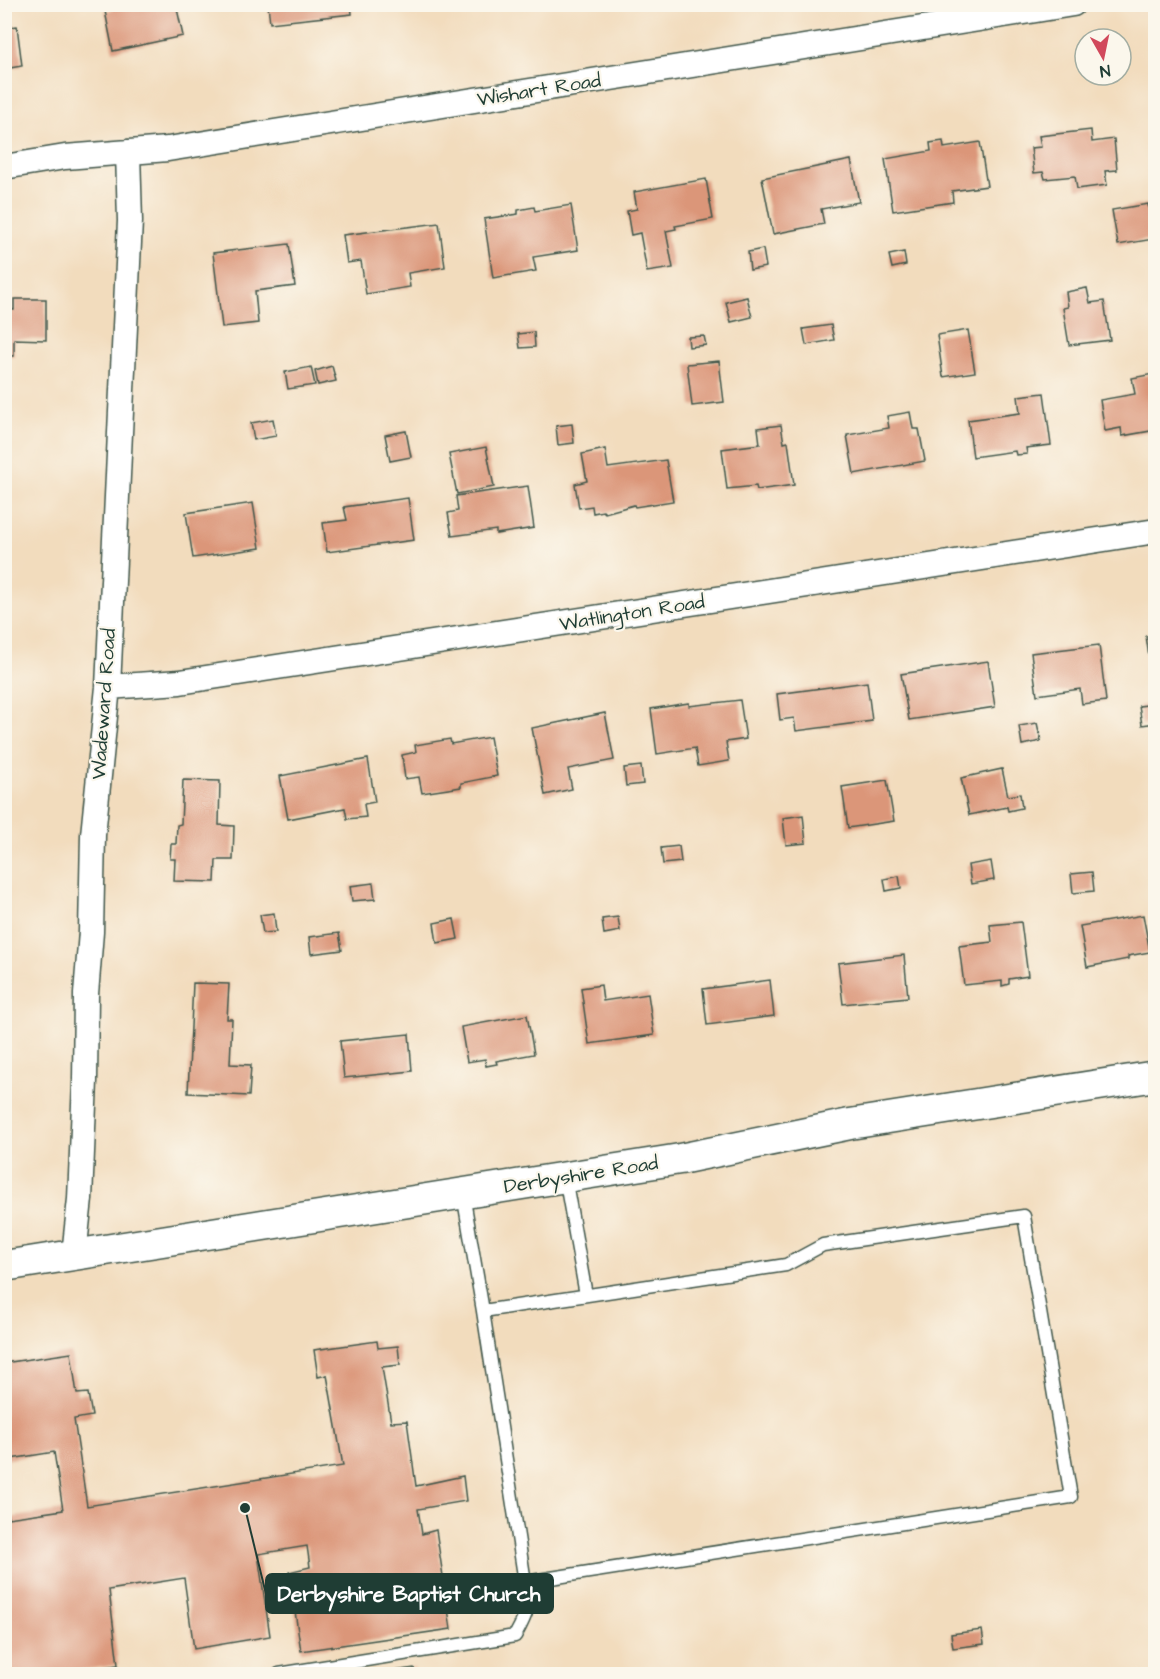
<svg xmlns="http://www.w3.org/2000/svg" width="1160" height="1679" viewBox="0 0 1160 1679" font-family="'Architects Daughter',sans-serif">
<rect width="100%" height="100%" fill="#fbf7ec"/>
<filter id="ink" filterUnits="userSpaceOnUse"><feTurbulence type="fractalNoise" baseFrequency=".0167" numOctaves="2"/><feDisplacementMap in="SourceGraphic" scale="12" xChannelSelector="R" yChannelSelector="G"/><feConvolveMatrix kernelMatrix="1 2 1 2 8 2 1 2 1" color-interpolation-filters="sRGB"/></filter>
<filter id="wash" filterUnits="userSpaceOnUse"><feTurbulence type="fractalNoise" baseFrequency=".008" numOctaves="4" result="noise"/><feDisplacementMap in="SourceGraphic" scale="24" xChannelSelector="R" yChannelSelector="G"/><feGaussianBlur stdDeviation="1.35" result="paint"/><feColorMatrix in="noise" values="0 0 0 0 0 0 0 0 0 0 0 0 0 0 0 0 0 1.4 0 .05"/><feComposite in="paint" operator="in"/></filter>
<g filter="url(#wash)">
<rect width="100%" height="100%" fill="#f2dcbd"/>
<g id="blocks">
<path fill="#db9679" d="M 4,4 L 10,27 L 17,26 L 22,66 L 4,69 Z
M 112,4 L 133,4 L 134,10 L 158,4 L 176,4 L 183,36 L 113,51 L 105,11 L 113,9 Z
M 268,5 L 351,5 L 352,14 L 270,23 Z
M 1091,130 L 1092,142 L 1114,139 L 1117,170 L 1105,171 L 1107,185 L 1077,189 L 1075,176 L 1045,179 L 1043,172 L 1034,173 L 1031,148 L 1041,147 L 1039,136 Z
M 943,141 L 944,148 L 980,142 L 987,186 L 952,191 L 953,202 L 893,211 L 885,159 L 931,151 L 930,143 Z
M 851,160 L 859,202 L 821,209 L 824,224 L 773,234 L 762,178 Z
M 706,179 L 713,219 L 675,226 L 676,229 L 666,231 L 673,268 L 647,272 L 640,233 L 631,235 L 627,211 L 637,209 L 634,192 Z
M 1148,204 L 1154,239 L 1118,245 L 1112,210 Z
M 571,205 L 578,250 L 533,257 L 536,271 L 493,278 L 484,219 L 518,214 L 518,210 L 534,207 L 535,211 Z
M 439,223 L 445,267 L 408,273 L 410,287 L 366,294 L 361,261 L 347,263 L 343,235 Z
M 289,244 L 295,286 L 255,291 L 258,323 L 222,327 L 213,253 Z
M 763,249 L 766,267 L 750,270 L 748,252 Z
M 904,252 L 906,265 L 892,268 L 889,255 Z
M 1087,288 L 1090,303 L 1104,301 L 1110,340 L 1069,345 L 1063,308 L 1068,307 L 1066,292 Z
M 747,297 L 752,317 L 731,322 L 726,302 Z
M 14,299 L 46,299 L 46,340 L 14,339 L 14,356 L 4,356 L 4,310 L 14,310 Z
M 831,325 L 834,340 L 806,345 L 803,329 Z
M 968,330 L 975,372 L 943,377 L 937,335 Z
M 534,332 L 535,347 L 520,348 L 518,334 Z
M 704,336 L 706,345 L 689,347 L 688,337 Z
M 719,361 L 724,402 L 692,406 L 687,364 Z
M 332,366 L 336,381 L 318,385 L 315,371 Z
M 311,367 L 315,385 L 288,389 L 285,372 Z
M 1153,374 L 1156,388 L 1156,430 L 1122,436 L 1121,428 L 1105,431 L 1100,400 L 1135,394 L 1132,378 Z
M 1044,393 L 1051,445 L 1026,448 L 1027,454 L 1016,455 L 1015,451 L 973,457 L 968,420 L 1020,413 L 1018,396 Z
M 910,412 L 913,429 L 919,429 L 925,461 L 854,474 L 847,435 L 889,428 L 887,416 Z
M 273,419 L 276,436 L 254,440 L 251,423 Z
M 572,424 L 574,443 L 558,445 L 556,426 Z
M 781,425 L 784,443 L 788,442 L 794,485 L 757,490 L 756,486 L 727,489 L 722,449 L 760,444 L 758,428 Z
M 406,431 L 411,457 L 390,461 L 385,435 Z
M 486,447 L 494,487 L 457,494 L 449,454 Z
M 605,449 L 608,468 L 666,460 L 673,501 L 635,507 L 634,505 L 605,513 L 603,511 L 593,513 L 592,506 L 579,508 L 575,484 L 587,481 L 582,454 Z
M 528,486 L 534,528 L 496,534 L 496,530 L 452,536 L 448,513 L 458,511 L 456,496 Z
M 408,498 L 414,540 L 327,552 L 323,523 L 347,520 L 344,507 Z
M 253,503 L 260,548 L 193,558 L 186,513 Z
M 1156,635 L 1156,677 L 1152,678 L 1146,636 Z
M 1099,645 L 1106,701 L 1082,704 L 1080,689 L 1037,695 L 1031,653 Z
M 988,661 L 995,707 L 909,720 L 901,674 Z
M 867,682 L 872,721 L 796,731 L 794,718 L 780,720 L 777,694 Z
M 740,700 L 746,739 L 726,742 L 729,761 L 698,766 L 695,748 L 657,754 L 651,709 L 689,703 L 689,706 Z
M 1156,704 L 1156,723 L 1142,725 L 1139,706 Z
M 605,713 L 614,760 L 568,769 L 572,789 L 545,795 L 532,728 Z
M 1037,723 L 1041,741 L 1022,745 L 1019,726 Z
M 490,737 L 497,776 L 461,783 L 461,787 L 422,793 L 419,777 L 405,779 L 402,755 L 416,752 L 415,745 L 450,739 L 451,744 Z
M 368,759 L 375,802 L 364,804 L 366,817 L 347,819 L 345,808 L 288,819 L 280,776 Z
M 641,766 L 643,784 L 626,786 L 624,768 Z
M 1002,769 L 1008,796 L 1020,794 L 1022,808 L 1008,811 L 1007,807 L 969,815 L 961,778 Z
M 183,780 L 220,781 L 219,825 L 234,826 L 233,860 L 216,860 L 215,882 L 174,881 L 175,859 L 170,859 L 171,844 L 176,844 L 177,825 L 181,824 Z
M 887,780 L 894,821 L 848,828 L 842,787 Z
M 803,815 L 806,843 L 786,845 L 783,818 Z
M 679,846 L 681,862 L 663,864 L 661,848 Z
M 991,861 L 994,880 L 971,884 L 968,865 Z
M 1092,872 L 1094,891 L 1073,893 L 1071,874 Z
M 899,876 L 901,888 L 886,891 L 884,879 Z
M 373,883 L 375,899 L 352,901 L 350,886 Z
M 274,913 L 276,932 L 263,933 L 260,915 Z
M 1143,915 L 1150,952 L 1128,956 L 1128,959 L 1087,967 L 1080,926 Z
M 618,917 L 620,931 L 604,934 L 602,919 Z
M 454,919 L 458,939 L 437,943 L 434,923 Z
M 1021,922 L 1028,976 L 1009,979 L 1009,984 L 1002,986 L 1002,981 L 964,985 L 959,946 L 992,942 L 990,925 Z
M 339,933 L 342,950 L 311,954 L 309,937 Z
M 904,955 L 908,997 L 843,1004 L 838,963 Z
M 770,980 L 774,1016 L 707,1025 L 703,989 Z
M 193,983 L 229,984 L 227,1019 L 232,1019 L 230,1064 L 251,1065 L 249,1096 L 188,1093 Z
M 601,985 L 603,1001 L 648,994 L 654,1035 L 589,1044 L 581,988 Z
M 527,1015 L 534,1054 L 496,1061 L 497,1064 L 486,1066 L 485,1059 L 467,1062 L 461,1027 Z
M 409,1034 L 412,1071 L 344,1078 L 340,1041 Z
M 377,1341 L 378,1348 L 398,1346 L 400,1365 L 382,1367 L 391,1422 L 407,1421 L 416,1486 L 463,1476 L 466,1501 L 418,1509 L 422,1534 L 436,1530 L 451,1629 L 301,1651 L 289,1572 L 310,1567 L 307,1546 L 258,1554 L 270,1636 L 194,1649 L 184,1578 L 109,1590 L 118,1665 L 55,1674 L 4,1674 L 4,1503 L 8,1518 L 63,1510 L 54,1452 L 4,1460 L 4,1363 L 71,1353 L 77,1394 L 88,1393 L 92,1416 L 74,1419 L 87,1506 L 343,1466 L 327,1375 L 318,1377 L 314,1350 Z
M 982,1630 L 984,1644 L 953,1648 L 951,1634 Z
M 414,1668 L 415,1674 L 381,1674 L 381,1673 Z"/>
</g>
</g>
<g filter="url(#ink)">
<use href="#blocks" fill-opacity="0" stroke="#3f5549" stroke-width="1.5"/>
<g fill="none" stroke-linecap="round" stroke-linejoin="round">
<defs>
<path id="service" d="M 565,1177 L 586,1295
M 463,1194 L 483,1311
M 279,1674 L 515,1636 C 528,1612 530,1609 525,1582 L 483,1311 L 786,1265 L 823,1245 L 1024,1216 L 1071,1497 L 525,1582"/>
<path id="minor" d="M 4,167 L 65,157 L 168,149 L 1073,4
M 108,687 L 180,682 L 1156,531
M 74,1255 L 80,1199 L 85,1081 L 86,994 L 91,932 L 93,835 L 108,687 L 130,221 L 128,152"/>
<path id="tertiary" d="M 4,1266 L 680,1159 L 850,1124 L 1156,1076"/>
</defs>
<use href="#service" stroke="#3f5549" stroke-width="15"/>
<use href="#minor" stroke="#3f5549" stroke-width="27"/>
<use href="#tertiary" stroke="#3f5549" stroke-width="33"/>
<use href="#service" stroke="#fff" stroke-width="12"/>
<use href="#minor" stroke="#fff" stroke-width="24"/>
<use href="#tertiary" stroke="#fff" stroke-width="30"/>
</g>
</g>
<g text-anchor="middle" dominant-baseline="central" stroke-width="4.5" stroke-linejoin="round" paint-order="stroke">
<g font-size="20" fill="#1f3d34" stroke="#fbf7ec">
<text transform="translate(539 90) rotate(-9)">Wishart Road</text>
<text transform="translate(632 613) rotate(-9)">Watlington Road</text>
<text transform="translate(104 704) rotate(-86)">Wadeward Road</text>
<text transform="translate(581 1175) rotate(-9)">Derbyshire Road</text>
</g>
</g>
<path fill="none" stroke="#1f3d34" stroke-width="2" d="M245 1508L266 1594"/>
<circle fill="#1f3d34" stroke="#fbf7ec" stroke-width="2" cx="245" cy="1508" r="6"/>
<rect fill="#1f3d34" stroke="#1f3d34" stroke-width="2" x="266" y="1574" width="287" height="39" rx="6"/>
<g font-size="21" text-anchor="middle" font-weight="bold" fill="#fff">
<text x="409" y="1601">Derbyshire Baptist Church</text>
</g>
<rect width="1160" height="1679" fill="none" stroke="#fbf7ec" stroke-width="24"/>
<g transform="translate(1103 57) rotate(171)"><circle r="28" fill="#fbf7ec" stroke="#a3ada2" stroke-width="1.5"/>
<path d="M0-4.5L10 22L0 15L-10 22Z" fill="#d1495b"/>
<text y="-9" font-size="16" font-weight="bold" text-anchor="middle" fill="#1f3d34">N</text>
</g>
</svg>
